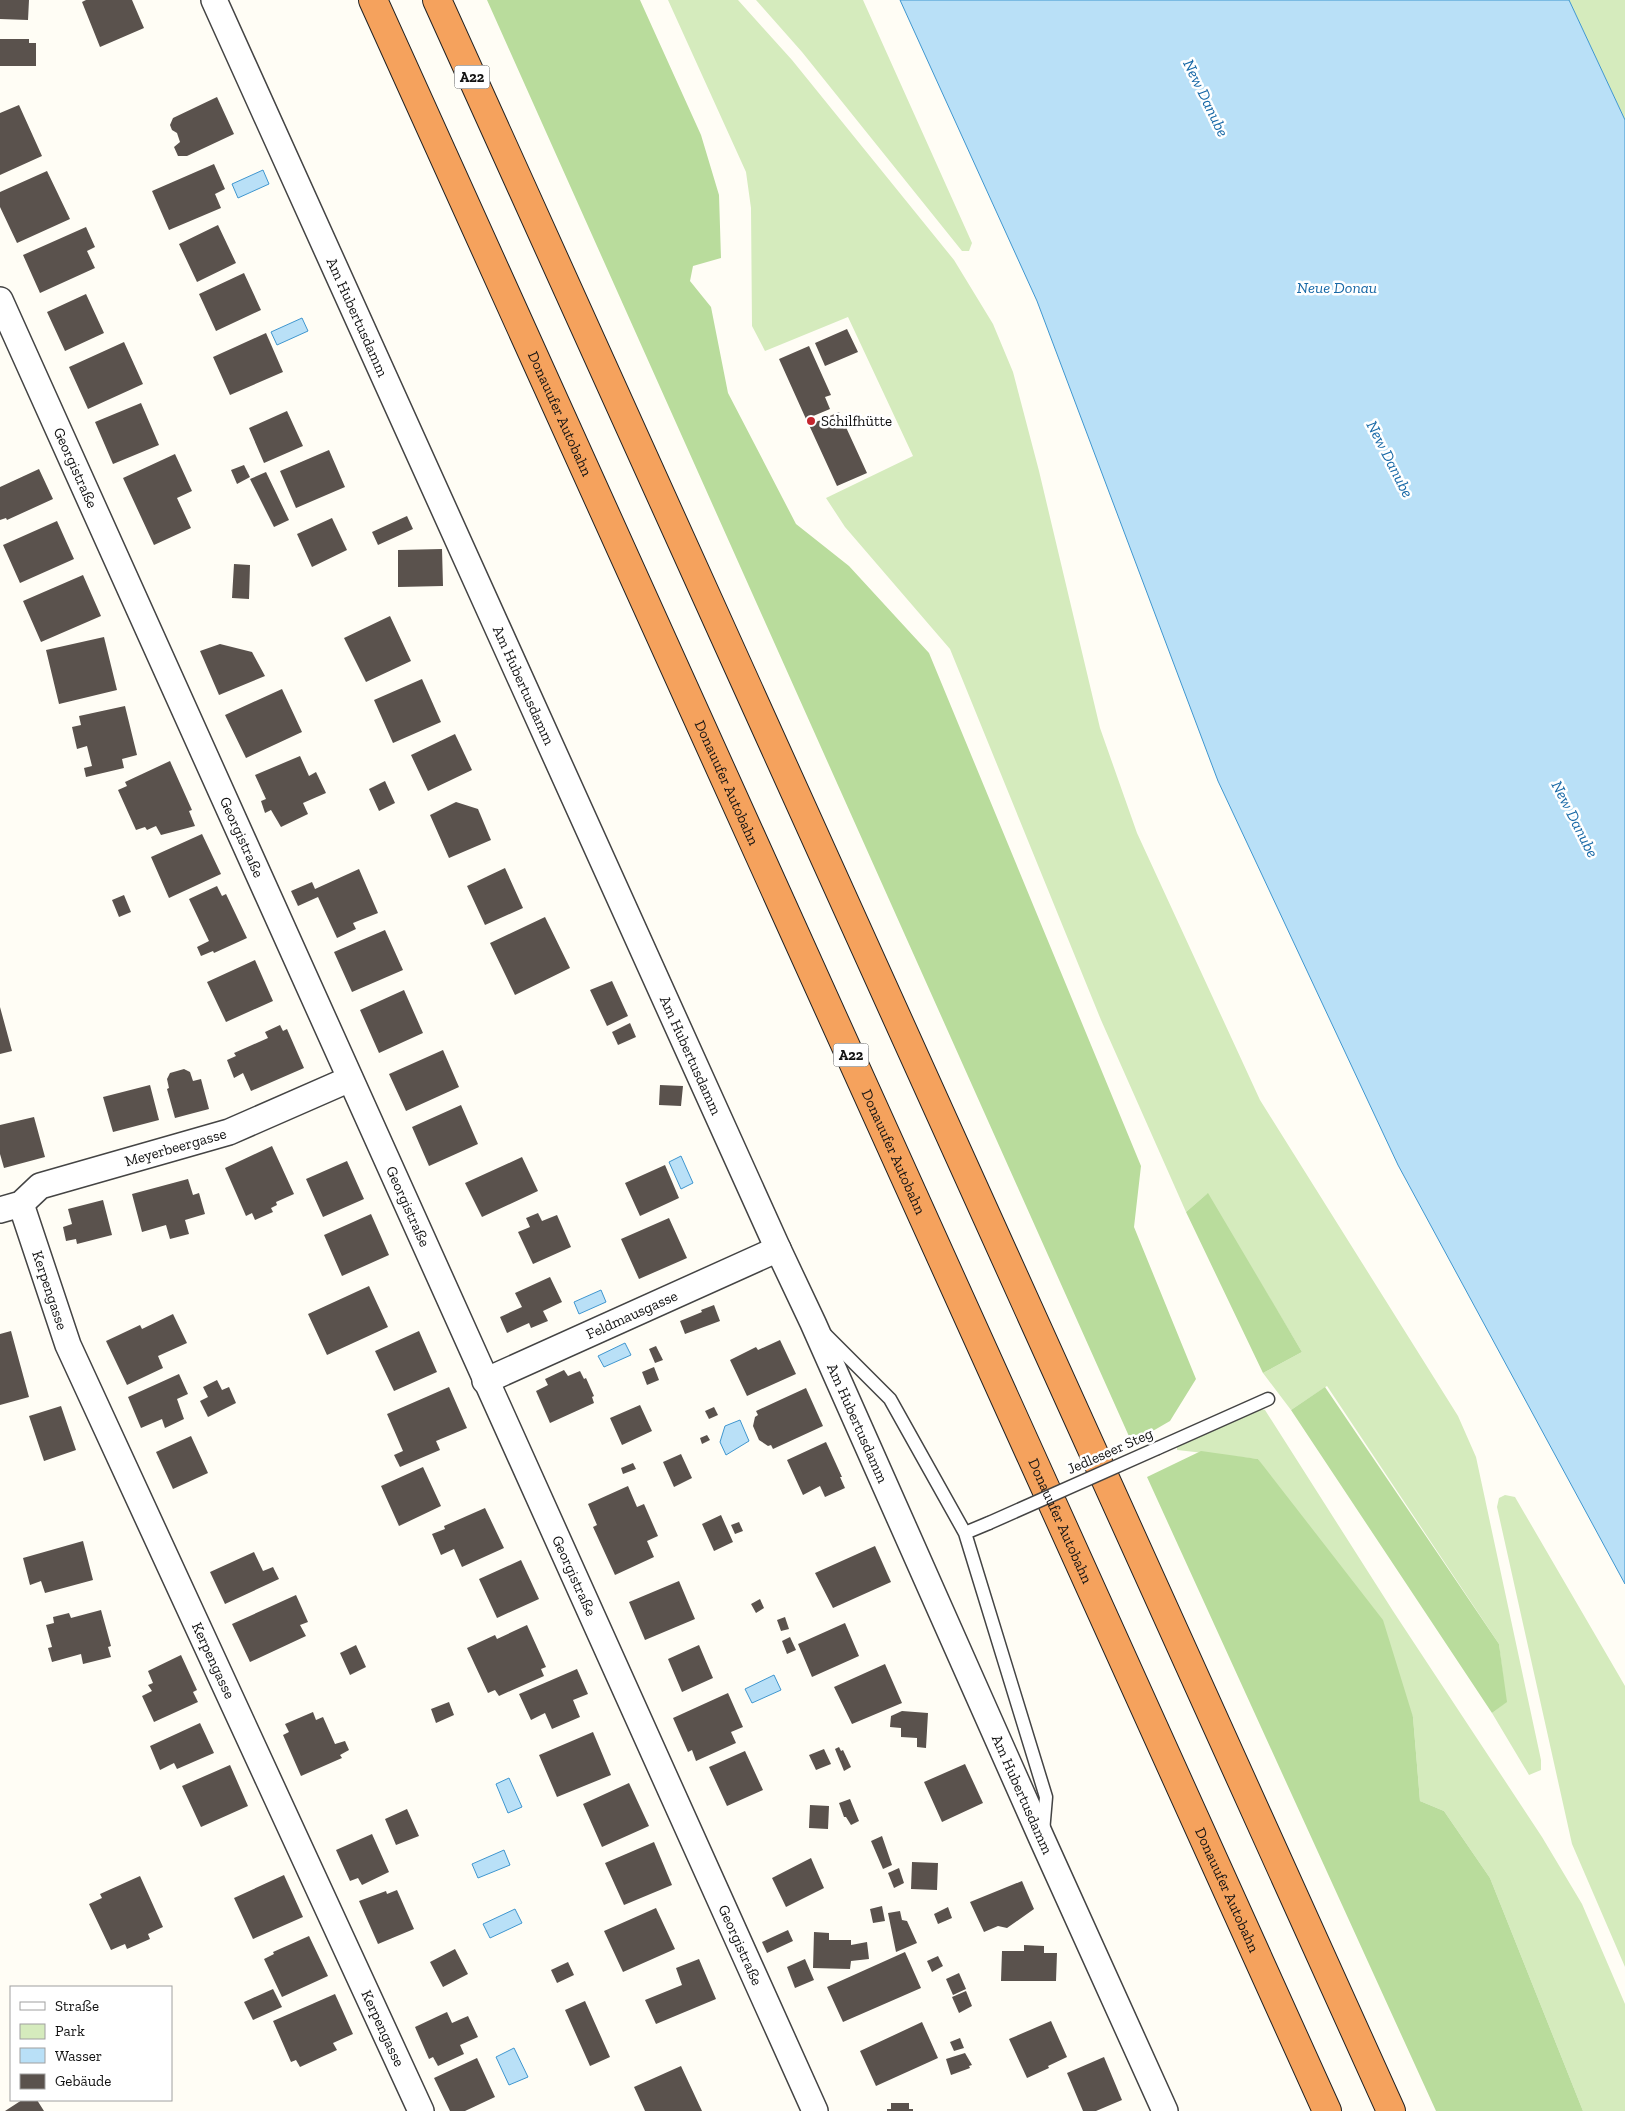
<svg xmlns="http://www.w3.org/2000/svg" width="1625" height="2111" viewBox="0 0 1625 2111" font-family="'Zilla Slab',serif">
<rect width="100%" height="100%" fill="#fffdf5"/>
<path fill="#d5ebbd" d="M 668,0 L 738,0 L 792,60 L 954,260 L 993,324 L 1013,372 L 1039,471 L 1100,728 L 1137,833 L 1260,1100 L 1458,1416 L 1476,1457 L 1541,1760 L 1541,1770 L 1529,1775 L 1492,1713 L 1506,1702 L 1499,1644 L 1327,1386 L 1291,1410 L 1263,1373 L 1302,1352 L 1207,1194 L 1186,1212 L 1101,1020 L 950,649 L 845,527 L 826,498 L 913,456 L 848,317 L 765,351 L 752,326 L 751,208 L 746,172 Z
M 756,0 L 863,0 L 972,243 L 969,251 L 962,251 L 802,52 Z
M 1569,0 L 1625,0 L 1625,120 Z
M 1257,1408 L 1265,1410 L 1393,1611 L 1542,1837 L 1582,1904 L 1625,2004 L 1625,2111 L 1583,2111 L 1490,1878 L 1444,1811 L 1420,1801 L 1413,1717 L 1258,1459 L 1177,1450 L 1177,1443 Z
M 1505,1495 L 1515,1497 L 1625,1686 L 1625,1967 L 1572,1844 L 1497,1507 L 1499,1498 Z"/>
<path fill="#b9dc9c" d="M 487,0 L 640,0 L 701,135 L 719,195 L 721,258 L 693,266 L 690,281 L 711,307 L 728,393 L 796,524 L 849,566 L 929,653 L 1141,1166 L 1134,1227 L 1196,1379 L 1170,1421 L 1132,1443 Z
M 1208,1193 L 1302,1352 L 1263,1373 L 1186,1212 Z
M 1325,1387 L 1499,1644 L 1507,1702 L 1492,1713 L 1291,1410 Z
M 1201,1451 L 1258,1459 L 1383,1620 L 1413,1717 L 1420,1801 L 1444,1811 L 1490,1878 L 1583,2111 L 1436,2111 L 1147,1477 Z"/>
<path fill="#b9e0f7" stroke="#3f96cf" d="M 900,0 L 1569,0 L 1625,120 L 1625,1584 L 1398,1165 L 1218,781 L 1037,301 Z
M 263,170 L 269,184 L 238,198 L 232,184 Z
M 302,318 L 308,331 L 277,345 L 271,332 Z
M 681,1156 L 693,1183 L 681,1189 L 669,1162 Z
M 601,1290 L 606,1302 L 579,1314 L 574,1302 Z
M 625,1343 L 631,1355 L 604,1367 L 598,1356 Z
M 740,1420 L 749,1441 L 726,1455 L 720,1442 L 725,1426 Z
M 774,1675 L 781,1690 L 752,1703 L 745,1689 Z
M 509,1778 L 522,1807 L 508,1813 L 496,1784 Z
M 504,1850 L 510,1865 L 478,1878 L 472,1864 Z
M 515,1909 L 522,1923 L 490,1938 L 483,1924 Z
M 514,2048 L 528,2077 L 509,2085 L 496,2057 Z"/>
<path fill="#5a524d" d="M 0,0 L 29,0 L 28,20 L 0,19 Z
M 86,0 L 132,0 L 144,28 L 100,47 L 82,2 Z
M 0,39 L 29,39 L 29,43 L 36,43 L 36,66 L 0,66 Z
M 217,97 L 234,134 L 187,156 L 178,156 L 174,147 L 180,142 L 177,133 L 172,130 L 170,125 L 173,118 Z
M 19,105 L 42,156 L 0,175 L 0,113 Z
M 214,164 L 225,189 L 215,194 L 221,208 L 169,230 L 152,191 Z
M 47,171 L 70,219 L 17,243 L 0,207 L 0,192 Z
M 218,225 L 236,263 L 197,282 L 179,244 Z
M 86,227 L 95,247 L 87,251 L 95,268 L 40,293 L 23,255 Z
M 244,273 L 261,310 L 216,331 L 199,294 Z
M 86,294 L 104,333 L 65,351 L 47,312 Z
M 847,329 L 858,352 L 825,366 L 815,343 Z
M 266,333 L 283,372 L 230,395 L 213,357 Z
M 124,342 L 143,384 L 88,409 L 69,367 Z
M 809,346 L 831,395 L 825,397 L 830,409 L 806,419 L 779,359 Z
M 141,403 L 159,445 L 113,464 L 95,422 Z
M 287,411 L 303,446 L 264,463 L 249,428 Z
M 839,412 L 867,473 L 837,486 L 809,425 Z
M 329,450 L 345,487 L 296,508 L 280,471 Z
M 175,454 L 192,491 L 177,498 L 191,528 L 154,545 L 123,478 Z
M 244,465 L 250,477 L 237,484 L 231,470 Z
M 39,469 L 53,499 L 7,520 L 6,518 L 0,520 L 0,487 Z
M 266,472 L 289,520 L 274,527 L 250,479 Z
M 407,516 L 413,529 L 378,545 L 372,532 Z
M 332,518 L 347,550 L 312,567 L 297,534 Z
M 57,521 L 74,559 L 20,583 L 3,545 Z
M 442,549 L 443,586 L 398,587 L 398,550 Z
M 234,564 L 250,565 L 249,599 L 232,598 Z
M 83,575 L 101,616 L 41,642 L 23,601 Z
M 390,616 L 411,661 L 366,682 L 344,638 Z
M 104,637 L 117,690 L 59,704 L 46,650 Z
M 220,644 L 252,652 L 265,676 L 219,695 L 200,651 Z
M 422,679 L 441,722 L 393,743 L 374,700 Z
M 282,689 L 302,732 L 246,758 L 225,715 Z
M 125,706 L 137,755 L 122,759 L 124,768 L 86,777 L 84,768 L 92,766 L 87,746 L 77,749 L 72,727 L 81,725 L 79,716 Z
M 455,734 L 472,770 L 428,791 L 411,755 Z
M 300,756 L 309,776 L 316,772 L 326,793 L 303,803 L 308,814 L 281,827 L 271,810 L 265,813 L 261,801 L 266,799 L 255,775 Z
M 170,761 L 192,810 L 189,811 L 195,826 L 161,835 L 156,826 L 147,830 L 145,827 L 136,830 L 118,790 L 127,786 L 125,782 Z
M 385,781 L 395,803 L 379,811 L 369,789 Z
M 456,802 L 478,809 L 491,840 L 449,858 L 430,815 Z
M 202,834 L 221,874 L 169,898 L 151,857 Z
M 505,868 L 523,908 L 485,925 L 467,886 Z
M 359,869 L 378,913 L 353,923 L 356,929 L 337,938 L 318,897 L 298,906 L 291,891 L 312,882 L 315,889 Z
M 217,886 L 222,896 L 226,894 L 247,938 L 214,953 L 213,951 L 201,956 L 197,947 L 209,941 L 189,899 Z
M 124,895 L 131,912 L 119,917 L 112,900 Z
M 545,917 L 570,968 L 515,995 L 490,943 Z
M 385,930 L 403,970 L 352,992 L 334,952 Z
M 255,960 L 273,1001 L 226,1022 L 207,982 Z
M 612,981 L 628,1016 L 607,1026 L 590,990 Z
M 404,990 L 423,1033 L 379,1053 L 360,1010 Z
M 0,1007 L 12,1051 L 0,1054 Z
M 630,1023 L 636,1037 L 618,1045 L 612,1032 Z
M 280,1025 L 283,1031 L 287,1029 L 304,1068 L 251,1091 L 243,1073 L 234,1078 L 227,1060 L 236,1056 L 234,1053 L 268,1038 L 265,1032 Z
M 443,1050 L 459,1087 L 406,1111 L 389,1074 Z
M 184,1069 L 190,1072 L 193,1081 L 201,1079 L 209,1109 L 175,1118 L 167,1089 L 169,1088 L 167,1079 L 170,1073 Z
M 150,1085 L 159,1120 L 113,1132 L 103,1097 Z
M 660,1085 L 683,1086 L 681,1106 L 659,1105 Z
M 461,1105 L 478,1144 L 429,1166 L 412,1127 Z
M 34,1117 L 45,1157 L 4,1168 L 0,1154 L 0,1125 Z
M 272,1146 L 294,1194 L 276,1202 L 277,1205 L 271,1208 L 273,1212 L 255,1220 L 252,1213 L 246,1216 L 225,1168 Z
M 522,1157 L 538,1191 L 482,1217 L 465,1183 Z
M 347,1161 L 364,1199 L 323,1217 L 306,1179 Z
M 665,1165 L 679,1198 L 640,1216 L 625,1183 Z
M 188,1179 L 193,1195 L 199,1193 L 205,1214 L 185,1220 L 189,1234 L 170,1239 L 166,1225 L 142,1232 L 132,1194 Z
M 103,1200 L 112,1235 L 77,1244 L 76,1239 L 66,1241 L 63,1227 L 72,1224 L 68,1209 Z
M 538,1213 L 542,1221 L 557,1215 L 571,1247 L 533,1264 L 518,1232 L 530,1227 L 526,1218 Z
M 371,1214 L 389,1255 L 342,1276 L 324,1235 Z
M 669,1218 L 687,1258 L 639,1279 L 621,1239 Z
M 550,1277 L 562,1302 L 543,1311 L 548,1321 L 531,1328 L 529,1323 L 507,1333 L 500,1317 L 522,1307 L 515,1293 Z
M 369,1286 L 388,1327 L 327,1355 L 308,1314 Z
M 714,1305 L 720,1321 L 685,1334 L 680,1321 L 702,1312 L 701,1310 Z
M 173,1314 L 187,1343 L 158,1356 L 163,1368 L 127,1385 L 106,1341 L 140,1325 L 142,1329 Z
M 11,1331 L 29,1397 L 0,1405 L 0,1334 Z
M 419,1331 L 437,1372 L 394,1391 L 375,1351 Z
M 780,1340 L 796,1374 L 747,1396 L 730,1360 L 756,1347 L 758,1350 Z
M 656,1346 L 663,1360 L 655,1363 L 649,1349 Z
M 654,1367 L 659,1380 L 647,1385 L 642,1372 Z
M 564,1370 L 568,1376 L 580,1371 L 584,1379 L 586,1378 L 594,1396 L 592,1397 L 594,1403 L 550,1423 L 536,1391 L 548,1385 L 545,1379 Z
M 179,1374 L 188,1394 L 177,1399 L 184,1419 L 165,1428 L 162,1419 L 141,1428 L 128,1397 Z
M 217,1380 L 222,1390 L 229,1387 L 236,1403 L 208,1417 L 200,1401 L 208,1397 L 203,1387 Z
M 449,1387 L 467,1428 L 436,1441 L 440,1450 L 400,1467 L 394,1455 L 403,1451 L 387,1414 Z
M 806,1388 L 823,1426 L 773,1449 L 771,1445 L 768,1446 L 759,1440 L 753,1426 L 755,1417 L 758,1415 L 756,1411 Z
M 640,1405 L 652,1431 L 622,1445 L 610,1418 Z
M 61,1406 L 76,1450 L 44,1461 L 29,1416 Z
M 714,1407 L 718,1415 L 709,1419 L 705,1411 Z
M 707,1435 L 710,1440 L 702,1444 L 700,1438 Z
M 191,1436 L 208,1473 L 173,1489 L 156,1452 Z
M 826,1442 L 842,1477 L 840,1477 L 845,1488 L 825,1497 L 820,1486 L 803,1495 L 787,1460 Z
M 681,1454 L 692,1478 L 674,1487 L 663,1462 Z
M 633,1463 L 636,1469 L 623,1474 L 621,1468 Z
M 423,1467 L 441,1506 L 399,1526 L 381,1486 Z
M 628,1486 L 637,1507 L 644,1504 L 658,1536 L 647,1541 L 654,1557 L 615,1575 L 593,1527 L 597,1525 L 588,1504 Z
M 485,1508 L 504,1548 L 462,1567 L 454,1549 L 441,1555 L 432,1534 L 445,1529 L 444,1526 Z
M 721,1515 L 733,1542 L 714,1551 L 702,1524 Z
M 739,1522 L 743,1531 L 735,1534 L 731,1525 Z
M 83,1541 L 93,1580 L 45,1593 L 41,1581 L 30,1585 L 23,1558 Z
M 875,1546 L 891,1582 L 833,1608 L 815,1573 Z
M 254,1552 L 263,1571 L 273,1567 L 279,1579 L 225,1604 L 210,1572 Z
M 521,1560 L 539,1599 L 497,1618 L 479,1579 Z
M 679,1581 L 695,1619 L 645,1640 L 629,1602 Z
M 296,1595 L 308,1622 L 300,1625 L 306,1636 L 250,1662 L 232,1624 Z
M 760,1599 L 764,1608 L 756,1613 L 751,1604 Z
M 101,1610 L 111,1646 L 108,1647 L 111,1657 L 83,1664 L 81,1654 L 52,1662 L 48,1648 L 52,1647 L 46,1625 L 54,1623 L 53,1617 L 69,1613 L 71,1618 Z
M 785,1617 L 789,1629 L 781,1631 L 777,1620 Z
M 845,1623 L 859,1656 L 812,1677 L 798,1644 Z
M 527,1625 L 546,1667 L 541,1669 L 544,1676 L 499,1696 L 495,1690 L 488,1693 L 467,1648 L 495,1635 L 497,1639 Z
M 790,1637 L 796,1650 L 787,1654 L 782,1641 Z
M 356,1645 L 366,1667 L 350,1675 L 340,1653 Z
M 699,1645 L 713,1678 L 682,1692 L 668,1659 Z
M 181,1655 L 197,1690 L 193,1692 L 198,1702 L 154,1722 L 142,1696 L 152,1691 L 148,1685 L 153,1683 L 148,1671 Z
M 885,1664 L 902,1703 L 852,1724 L 834,1687 Z
M 577,1669 L 588,1694 L 573,1700 L 580,1717 L 552,1729 L 545,1713 L 531,1720 L 519,1694 Z
M 728,1693 L 743,1727 L 731,1732 L 736,1743 L 696,1761 L 692,1750 L 688,1752 L 673,1718 Z
M 449,1702 L 454,1715 L 436,1723 L 431,1709 Z
M 902,1711 L 928,1713 L 926,1748 L 917,1747 L 917,1738 L 901,1737 L 901,1728 L 890,1727 L 891,1716 Z
M 313,1712 L 316,1720 L 323,1717 L 335,1744 L 345,1741 L 349,1750 L 340,1755 L 342,1758 L 301,1776 L 283,1735 L 289,1732 L 285,1724 Z
M 200,1723 L 214,1753 L 177,1769 L 174,1763 L 160,1770 L 150,1746 Z
M 593,1732 L 611,1775 L 557,1797 L 539,1755 Z
M 839,1747 L 841,1751 L 843,1750 L 851,1767 L 844,1771 L 835,1749 Z
M 824,1749 L 831,1764 L 816,1770 L 809,1755 Z
M 745,1751 L 763,1790 L 727,1806 L 709,1767 Z
M 965,1764 L 983,1803 L 942,1822 L 924,1782 Z
M 230,1765 L 248,1806 L 201,1827 L 182,1786 Z
M 629,1783 L 649,1826 L 602,1847 L 583,1804 Z
M 850,1799 L 859,1821 L 851,1825 L 846,1817 L 844,1817 L 839,1803 Z
M 810,1805 L 829,1806 L 828,1829 L 809,1828 Z
M 407,1809 L 419,1836 L 396,1845 L 385,1819 Z
M 372,1834 L 389,1872 L 362,1885 L 358,1878 L 350,1881 L 336,1850 Z
M 882,1836 L 892,1865 L 883,1869 L 871,1841 Z
M 654,1842 L 672,1885 L 624,1905 L 605,1863 Z
M 811,1858 L 824,1888 L 786,1907 L 772,1878 Z
M 912,1862 L 938,1863 L 937,1890 L 911,1889 Z
M 899,1868 L 904,1883 L 894,1888 L 888,1873 Z
M 284,1875 L 303,1917 L 253,1939 L 234,1898 Z
M 140,1876 L 163,1927 L 148,1934 L 150,1939 L 127,1949 L 125,1944 L 111,1950 L 89,1904 L 102,1898 L 100,1894 Z
M 1022,1881 L 1034,1909 L 1007,1928 L 998,1926 L 984,1932 L 970,1902 Z
M 397,1890 L 414,1929 L 378,1944 L 359,1901 L 386,1891 L 387,1894 Z
M 882,1906 L 885,1921 L 873,1923 L 870,1909 Z
M 948,1907 L 952,1918 L 938,1924 L 934,1914 Z
M 656,1908 L 675,1949 L 623,1972 L 604,1931 Z
M 900,1911 L 902,1920 L 907,1921 L 917,1943 L 896,1952 L 888,1913 Z
M 788,1930 L 793,1941 L 767,1953 L 762,1942 Z
M 814,1932 L 829,1933 L 829,1940 L 851,1940 L 851,1945 L 867,1942 L 869,1959 L 851,1961 L 850,1969 L 813,1968 Z
M 309,1936 L 328,1976 L 282,1997 L 264,1959 L 274,1954 L 273,1952 Z
M 1024,1945 L 1044,1946 L 1044,1953 L 1057,1953 L 1056,1981 L 1001,1981 L 1002,1951 L 1024,1951 Z
M 455,1949 L 468,1974 L 443,1987 L 430,1962 Z
M 905,1952 L 921,1988 L 843,2022 L 827,1987 Z
M 938,1956 L 943,1966 L 932,1972 L 927,1961 Z
M 699,1959 L 716,1999 L 656,2024 L 645,2000 L 682,1985 L 676,1968 Z
M 805,1959 L 814,1980 L 795,1988 L 787,1967 Z
M 568,1962 L 574,1975 L 557,1983 L 551,1970 Z
M 959,1973 L 966,1989 L 953,1995 L 946,1979 Z
M 273,1989 L 282,2007 L 253,2020 L 244,2002 Z
M 966,1991 L 972,2006 L 959,2013 L 952,1997 Z
M 335,1994 L 353,2034 L 333,2043 L 337,2050 L 300,2067 L 296,2060 L 291,2062 L 273,2021 Z
M 585,2001 L 610,2057 L 590,2066 L 565,2010 Z
M 447,2012 L 452,2023 L 468,2016 L 478,2037 L 460,2045 L 464,2054 L 438,2066 L 433,2057 L 429,2059 L 415,2027 Z
M 1051,2021 L 1067,2057 L 1048,2066 L 1049,2068 L 1027,2078 L 1009,2039 Z
M 922,2022 L 938,2058 L 876,2086 L 860,2051 Z
M 960,2038 L 964,2048 L 954,2051 L 950,2042 Z
M 965,2053 L 972,2065 L 969,2066 L 970,2068 L 951,2075 L 946,2059 Z
M 1104,2057 L 1122,2100 L 1096,2111 L 1083,2111 L 1067,2073 Z
M 477,2058 L 495,2097 L 465,2111 L 450,2111 L 434,2078 Z
M 681,2066 L 702,2111 L 645,2111 L 634,2087 Z
M 22,2100 L 37,2100 L 44,2111 L 5,2111 Z
M 891,2103 L 909,2103 L 909,2109 L 913,2109 L 913,2111 L 887,2111 L 887,2109 L 891,2109 Z"/>
<g fill="none" stroke-linecap="round" stroke-linejoin="round">
<defs>
<path id="lane" d="M 826,1335 L 890,1399 L 965,1533 L 1046,1797 L 1043,1832
M 1158,1448 L 1268,1399
M 965,1533 L 989,1523"/>
<g id="street">
<path id="s1" d="M 214,0 L 778,1249 L 813,1323 L 1042,1839 L 1165,2111"/>
<path id="s2" d="M 0,300 L 815,2111"/>
<path id="s3" d="M 21,1204 L 68,1345 L 421,2111"/>
<path id="s4" d="M 0,1210 L 21,1204 L 40,1186 L 229,1132 L 350,1079"/>
<path id="s5" d="M 485,1381 L 778,1249"/>
</g>
<g id="highway">
<path id="s6" d="M 373,0 L 1327,2111"/>
<path d="M 437,0 L 1391,2111"/>
</g>
</defs>
<use href="#lane" stroke="#444" stroke-width="15"/>
<use href="#street" stroke="#444" stroke-width="28"/>
<use href="#highway" stroke="#222" stroke-width="30"/>
<use href="#lane" stroke="#fff" stroke-width="12"/>
<use href="#street" stroke="#fff" stroke-width="25"/>
<use href="#highway" stroke="#f5a25d" stroke-width="28"/>
<defs>
<path id="lane-bridge" d="M 989,1523 L 1158,1448"/>
</defs>
<use href="#lane-bridge" stroke="#444" stroke-width="15" stroke-linecap="butt"/>
<use href="#lane-bridge" stroke="#fff" stroke-width="12"/>
</g>
<circle fill="#c4262e" stroke="#fff" stroke-width="2" cx="811" cy="421" r="5"/>
<g text-anchor="middle" dominant-baseline="central" stroke-width="5" stroke-linejoin="round" paint-order="stroke">
<g fill="#fff" stroke="#585858" stroke-width="1">
<rect x="454.5" y="65.5" width="35" height="23" rx="4"/>
<rect x="833.5" y="1043.5" width="35" height="23" rx="4"/>
</g>
<g font-size="14" font-weight="bold" fill="#111">
<text x="472" y="77">A22</text>
<text x="851" y="1055">A22</text>
</g>
<g font-size="15" fill="#111" stroke="#fff">
<text stroke="none"><textPath href="#s1" startOffset="348">Am Hubertusdamm</textPath></text>
<text stroke="none"><textPath href="#s6" startOffset="454">Donauufer Autobahn</textPath></text>
<text stroke="none"><textPath href="#s2" startOffset="184">Georgistraße</textPath></text>
<text stroke="none"><textPath href="#s1" startOffset="752">Am Hubertusdamm</textPath></text>
<text stroke="none"><textPath href="#s6" startOffset="859">Donauufer Autobahn</textPath></text>
<text stroke="none"><textPath href="#s2" startOffset="589">Georgistraße</textPath></text>
<text stroke="none"><textPath href="#s1" startOffset="1158">Am Hubertusdamm</textPath></text>
<text stroke="none"><textPath href="#s4" startOffset="189">Meyerbeergasse</textPath></text>
<text stroke="none"><textPath href="#s6" startOffset="1264">Donauufer Autobahn</textPath></text>
<text stroke="none"><textPath href="#s2" startOffset="994">Georgistraße</textPath></text>
<text stroke="none"><textPath href="#s3" startOffset="91">Kerpengasse</textPath></text>
<text stroke="none"><textPath href="#s5" startOffset="161">Feldmausgasse</textPath></text>
<text stroke="none"><textPath href="#s1" startOffset="1562">Am Hubertusdamm</textPath></text>
<text transform="translate(1110 1451) rotate(-24)">Jedleseer Steg</text>
<text stroke="none"><textPath href="#s6" startOffset="1669">Donauufer Autobahn</textPath></text>
<text stroke="none"><textPath href="#s2" startOffset="1399">Georgistraße</textPath></text>
<text stroke="none"><textPath href="#s3" startOffset="496">Kerpengasse</textPath></text>
<text stroke="none"><textPath href="#s1" startOffset="1968">Am Hubertusdamm</textPath></text>
<text stroke="none"><textPath href="#s6" startOffset="2074">Donauufer Autobahn</textPath></text>
<text stroke="none"><textPath href="#s2" startOffset="1804">Georgistraße</textPath></text>
<text stroke="none"><textPath href="#s3" startOffset="901">Kerpengasse</textPath></text>
</g>
<g font-size="15" fill="#111" stroke="#fff" text-anchor="start">
<text x="821" y="421">Schilfhütte</text>
</g>
<g font-size="16" font-style="italic" fill="#1768a6" stroke="#fff">
<text transform="translate(1206 98) rotate(64)">New Danube</text>
<text x="1337" y="287">Neue Donau</text>
<text transform="translate(1390 459) rotate(63)">New Danube</text>
<text transform="translate(1575 819) rotate(63)">New Danube</text>
</g>
</g>
<rect x="10" y="1986" width="162" height="115" fill="#ffffff" stroke="#a0a0a0"/>
<rect x="20" y="2002" width="25" height="8" fill="#ffffff" stroke="#a0a0a0"/>
<text x="55" y="2011" font-size="15" fill="#111111">Straße</text>
<rect x="20" y="2024" width="25" height="15" fill="#d5ebbd" stroke="#a0a0a0"/>
<text x="55" y="2036" font-size="15" fill="#111111">Park</text>
<rect x="20" y="2048" width="25" height="15" fill="#b9e0f7" stroke="#a0a0a0"/>
<text x="55" y="2061" font-size="15" fill="#111111">Wasser</text>
<rect x="20" y="2074" width="25" height="15" fill="#5a524d" stroke="#a0a0a0"/>
<text x="55" y="2086" font-size="15" fill="#111111">Gebäude</text>
</svg>
